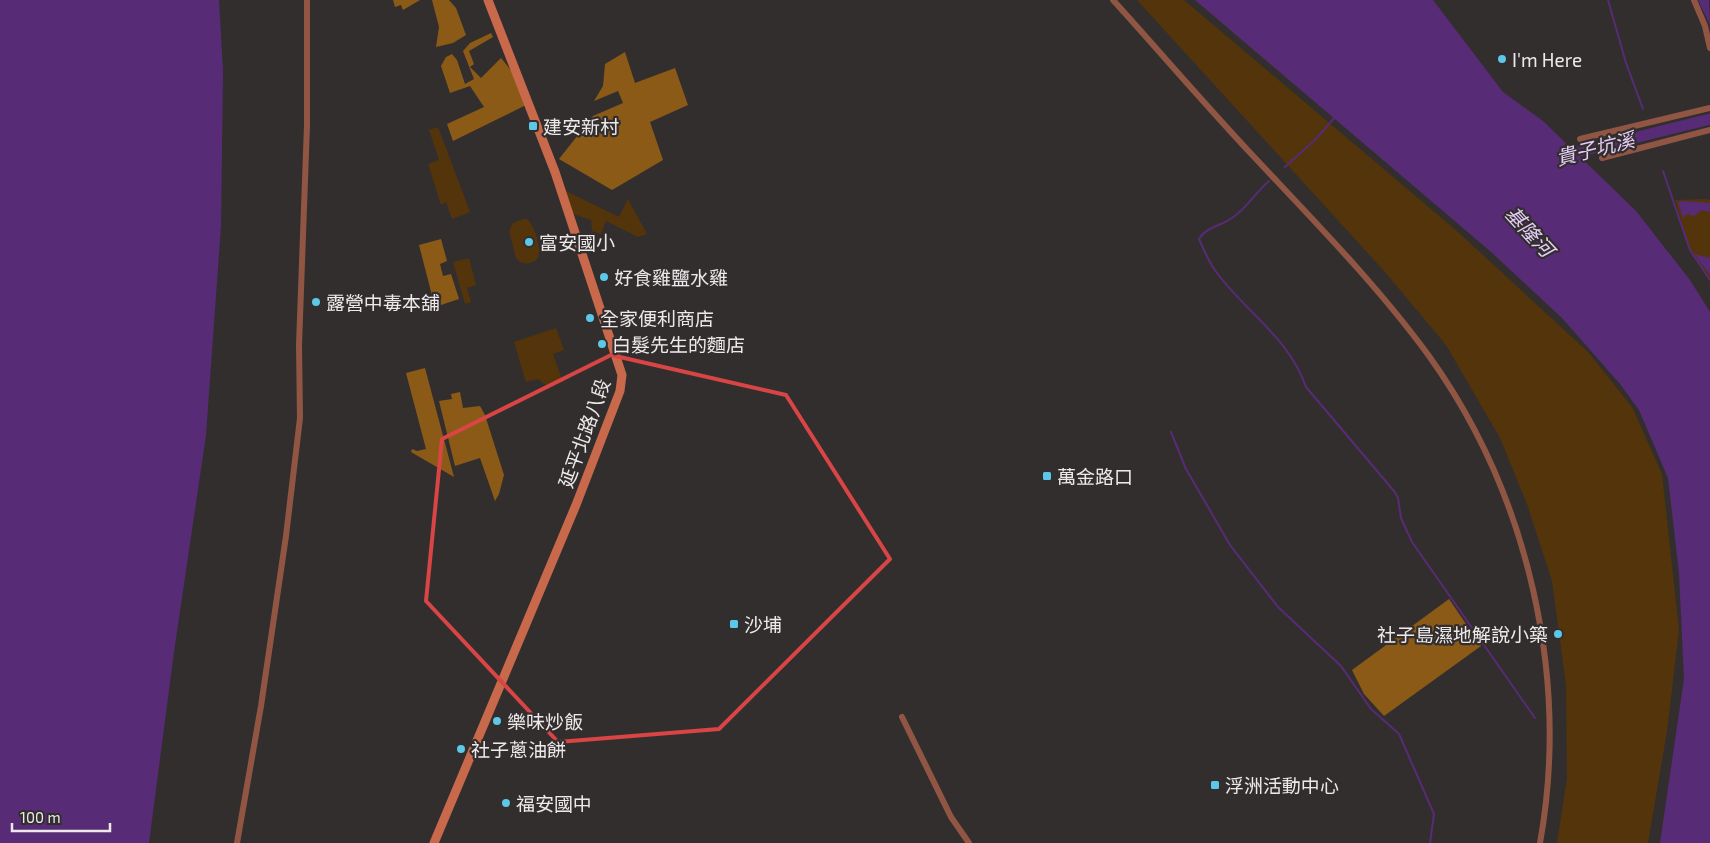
<svg xmlns="http://www.w3.org/2000/svg" width="1710" height="843" viewBox="0 0 1710 843" font-family="'Exo 2','Noto Sans TC',sans-serif">
<rect width="100%" height="100%" fill="#332e2e"/>
<path fill="#54340a" d="M 1137,0 L 1184,0 L 1458,232 L 1588,352 L 1632,407 L 1662,474 L 1679,630 L 1667,731 L 1648,843 L 1557,843 L 1567,778 L 1566,685 L 1552,581 L 1527,504 L 1500,438 L 1446,345 L 1385,272 Z
M 438,127 L 470,212 L 452,219 L 446,202 L 441,205 L 428,164 L 439,160 L 429,130 Z
M 564,190 L 619,217 L 628,199 L 647,234 L 638,237 L 606,221 L 601,234 L 592,231 L 591,220 L 571,213 Z
M 1705,199 L 1710,200 L 1710,278 L 1690,250 L 1675,200 Z
M 523,219 L 527,219 C 535,226 543,251 537,259 C 530,265 522,265 516,258 L 509,231 L 513,223 Z
M 469,258 L 476,285 L 467,288 L 471,302 L 465,304 L 453,262 Z
M 556,328 L 564,350 L 553,354 L 563,382 L 548,387 L 538,379 L 526,382 L 514,342 Z"/>
<path fill="#8c5a17" d="M 393,0 L 420,0 L 403,10 L 401,5 L 395,7 Z
M 432,0 L 449,0 L 456,8 L 466,35 L 453,43 L 436,47 L 439,27 Z
M 491,33 L 493,37 L 469,51 L 474,64 L 470,67 L 481,78 L 501,58 L 514,74 L 526,105 L 453,141 L 447,124 L 484,107 L 470,86 L 450,93 L 441,66 L 446,57 L 452,54 L 457,60 L 465,84 L 474,79 L 463,51 L 470,43 Z
M 625,52 L 635,83 L 675,68 L 688,105 L 650,122 L 663,160 L 612,190 L 559,159 L 593,116 L 623,103 L 618,91 L 594,101 L 603,86 L 605,64 Z
M 441,239 L 447,261 L 440,264 L 443,276 L 451,274 L 459,299 L 435,307 L 419,245 Z
M 425,368 L 454,477 L 411,452 L 412,449 L 417,451 L 426,449 L 406,373 Z
M 460,392 L 463,408 L 480,406 L 485,415 L 504,475 L 499,494 L 495,501 L 480,458 L 455,466 L 439,401 L 452,399 L 451,394 Z
M 1449,599 L 1481,646 L 1384,716 L 1364,694 L 1352,670 Z"/>
<path fill="#582b76" d="M 0,0 L 219,0 L 223,71 L 221,226 L 206,435 L 174,652 L 149,843 L 0,843 Z
M 1195,0 L 1433,0 L 1503,92 L 1543,121 L 1636,211 L 1690,280 L 1710,312 L 1710,843 L 1660,843 L 1684,679 L 1679,573 L 1668,478 L 1639,410 L 1620,384 L 1562,318 L 1490,251 Z
M 1698,0 L 1709,0 L 1710,25 Z
M 1684,201 L 1710,203 L 1710,212 L 1702,210 L 1694,216 L 1687,214 L 1683,218 L 1678,202 Z
M 1694,254 L 1710,258 L 1710,275 Z"/>
<g fill="none" stroke-linecap="round" stroke-linejoin="round">
<path stroke="#582b76" stroke-width="2" d="M 1608,0 L 1626,63 L 1643,109
M 1285,167 L 1316,139 L 1335,117
M 1663,171 L 1690,250 L 1710,280
M 1269,181 C 1255,193 1247,208 1232,218 C 1221,226 1206,227 1199,239 C 1204,250 1209,263 1217,273 C 1246,312 1290,339 1306,387 L 1394,491 L 1398,498 L 1401,518 L 1412,542 L 1535,718
M 1171,432 L 1186,469 L 1230,545 L 1278,607 L 1341,666 L 1371,709 L 1399,734 L 1434,814 L 1430,843"/>
<path stroke="#582b76" stroke-width="11" d="M 1561,156 L 1710,119"/>
<path stroke="#915643" stroke-width="6" d="M 1113,0 C 1161,53 1207,107 1256,159 C 1315,222 1378,286 1429,356 C 1528,494 1570,677 1540,843
M 1694,0 L 1705,26 L 1710,48
M 1580,139 L 1710,108
M 1602,158 L 1710,130
M 902,717 L 951,817 L 969,843
M 237,843 L 261,706 L 286,536 L 300,418 L 299,345 L 307,125 L 307,0"/>
<path stroke="#c7694a" stroke-width="9" d="M 434,843 L 576,505 L 620,391 L 622,375 L 555,172 L 488,0"/>
</g>
<path fill="none" stroke="#d94545" stroke-width="4" stroke-linejoin="round" d="M 611,355 L 786,395 L 890,559 L 719,729 L 558,742 L 426,601 L 442,439 Z"/>
<g fill="#5cc7e7" stroke="#332e2e" stroke-width="2">
<circle cx="1502" cy="59" r="5"/>
<rect x="528" y="121" width="10" height="10" rx="2.5"/>
<circle cx="529" cy="242" r="5"/>
<circle cx="604" cy="277" r="5"/>
<circle cx="316" cy="302" r="5"/>
<circle cx="590" cy="318" r="5"/>
<circle cx="602" cy="344" r="5"/>
<rect x="1042" y="471" width="10" height="10" rx="2.5"/>
<rect x="729" y="619" width="10" height="10" rx="2.5"/>
<circle cx="1558" cy="634" r="5"/>
<circle cx="497" cy="721" r="5"/>
<circle cx="461" cy="749" r="5"/>
<rect x="1210" y="780" width="10" height="10" rx="2.5"/>
<circle cx="506" cy="803" r="5"/>
</g>
<g text-anchor="middle" dominant-baseline="central" stroke-width="4.5" stroke-linejoin="round" paint-order="stroke">
<g font-size="19" fill="#ede9ea" stroke="#332e2e" text-anchor="start">
<text x="1512" y="59">I'm Here</text>
<text x="543" y="126">建安新村</text>
<text x="539" y="242">富安國小</text>
<text x="614" y="277">好食雞鹽水雞</text>
<text x="326" y="302">露營中毒本舖</text>
<text x="600" y="318">全家便利商店</text>
<text x="612" y="344">白髮先生的麵店</text>
<text x="1057" y="476">萬金路口</text>
<text x="744" y="624">沙埔</text>
<text x="1548" y="634" text-anchor="end">社子島濕地解說小築</text>
<text x="507" y="721">樂味炒飯</text>
<text x="471" y="749">社子蔥油餅</text>
<text x="1225" y="785">浮洲活動中心</text>
<text x="516" y="803">福安國中</text>
</g>
<g font-size="19" fill="#ede9ea" stroke="#332e2e">
<text transform="translate(584 433) rotate(-70)">延平北路八段</text>
</g>
<g font-size="20" font-style="italic" fill="#e5cdf8" stroke="#332e2e">
<text transform="translate(1595 148) rotate(-14)">貴子坑溪</text>
<text transform="translate(1530 231) rotate(47)">基隆河</text>
</g>
</g>
<path d="M12 823v8h98v-8" fill="none" stroke="#ede9ea" stroke-width="2.5"/>
<text x="20" y="823" font-size="15" fill="#ede9ea" stroke="#332e2e" stroke-width="4" paint-order="stroke">100 m</text>
</svg>
